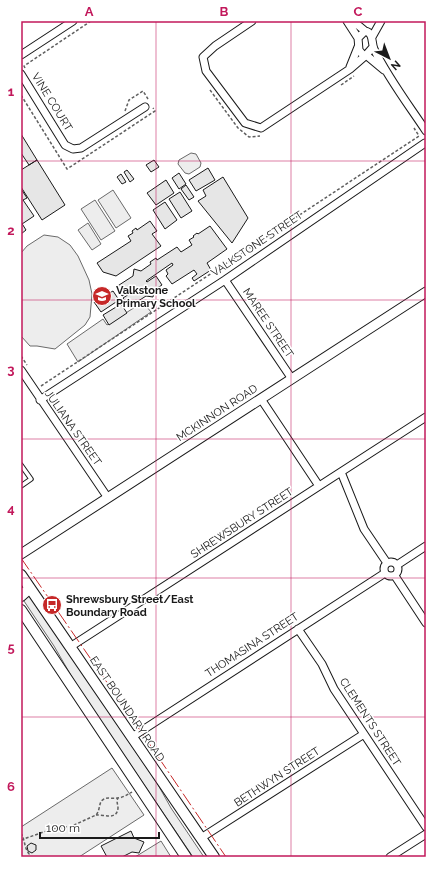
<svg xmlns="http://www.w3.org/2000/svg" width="447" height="878" viewBox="0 0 447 878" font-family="Raleway,sans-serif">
<rect width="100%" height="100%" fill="#fff"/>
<path fill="#ededed" stroke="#6a6a6a" d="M 191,153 L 196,154 L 201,163 L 200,167 L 189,174 L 185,173 L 178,164 L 179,160 Z
M 113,190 L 131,218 L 116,228 L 98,200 Z
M 95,200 L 115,231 L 101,240 L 81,209 Z
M 88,223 L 101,244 L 92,250 L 78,230 Z
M 44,235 L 58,237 L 70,245 L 78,256 L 89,280 L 92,294 L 90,317 L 85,325 L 55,349 L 37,346 L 30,346 L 21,336 L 21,253 L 27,246 Z
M 143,302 L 151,312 L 78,362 L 67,344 L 103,319 L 107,325 Z
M 29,595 L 157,783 L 171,808 L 204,857 L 193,857 L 76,684 L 54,646 L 24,601 L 23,599 Z
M 112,768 L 144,815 L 79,857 L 21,857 L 21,827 Z
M 161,841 L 171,857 L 135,857 Z"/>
<path fill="#e6e6e6" stroke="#1a1a1a" d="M 21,134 L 37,160 L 29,165 L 21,153 Z
M 37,160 L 65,205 L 42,220 L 21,187 L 21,170 Z
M 154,160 L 159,167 L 151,172 L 146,165 Z
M 208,168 L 215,180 L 196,191 L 189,180 Z
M 127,170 L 134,179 L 130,182 L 124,172 Z
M 179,173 L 186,184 L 179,189 L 172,178 Z
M 121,174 L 126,182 L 122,184 L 117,177 Z
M 223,177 L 248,218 L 232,243 L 198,201 L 206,196 L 203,190 Z
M 166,180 L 174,193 L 156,205 L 147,193 Z
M 186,185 L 194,197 L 189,200 L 181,189 Z
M 21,189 L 27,198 L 23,200 L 34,216 L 22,224 L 21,222 Z
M 180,192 L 192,211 L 181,218 L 169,199 Z
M 165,202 L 177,220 L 165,229 L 153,210 Z
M 150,221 L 157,231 L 152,234 L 161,246 L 116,276 L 103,272 L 97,263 L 131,241 L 128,236 L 133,233 L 132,231 L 136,228 L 137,230 Z
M 21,222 L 26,230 L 21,234 Z
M 210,226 L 227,249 L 207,263 L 211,270 L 194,281 L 192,278 L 197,274 L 194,270 L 172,284 L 166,276 L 168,274 L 166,270 L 173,265 L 172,263 L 146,281 L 147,282 L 156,276 L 162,285 L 154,290 L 153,297 L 146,296 L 129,307 L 123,298 L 134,291 L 132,289 L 122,296 L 116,287 L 133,276 L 134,269 L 141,271 L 151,264 L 150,262 L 156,258 L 157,260 L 177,247 L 181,252 L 192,245 L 189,240 L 194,237 L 193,236 L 197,233 L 198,234 Z
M 113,291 L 119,300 L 101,312 L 94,302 Z
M 121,304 L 127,313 L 109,325 L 103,315 Z
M 131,831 L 134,838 L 144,842 L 139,853 L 132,852 L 122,857 L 107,857 L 101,846 Z
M 31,843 L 36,845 L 36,850 L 32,853 L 28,851 L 27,846 Z"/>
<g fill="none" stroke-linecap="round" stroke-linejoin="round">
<defs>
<path id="service" d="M 21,465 L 31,479 L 21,486"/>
<path id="minor" d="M 252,21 L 215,46 L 203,57 L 206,71 L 245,123 L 261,128 L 350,69 L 365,56
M 347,21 L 358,38
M 353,21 L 365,31
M 372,37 L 381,21
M 373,47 L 366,55 L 363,55 L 359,50 L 358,38 L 365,31 C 374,33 371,42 374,49 C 388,78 408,104 426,131
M 21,55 L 73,21
M 366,55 L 384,70
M 350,67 L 358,47
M 21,74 L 65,145 L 73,149 L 81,148 L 145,107
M 225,280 L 292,379
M 21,370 L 108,498
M 261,399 L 319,486
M 40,400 L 225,280 L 425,143
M 341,472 L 364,529 L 387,563
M384 569a7 7 0 1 1 14 0a7 7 0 1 1-14 0Z
M 397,565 L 426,546
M 395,576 L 426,623
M 298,629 L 322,664 L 334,689 L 426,827
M 70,647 L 426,417
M 132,737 L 385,573
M 201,838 L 364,734
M 390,857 L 426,834"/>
<path id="tertiary" d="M 21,554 L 426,292"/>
<path id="secondary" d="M 21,575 L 214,857
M 21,596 L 30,588
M 21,610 L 186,857"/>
</defs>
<use href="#service" stroke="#1a1a1a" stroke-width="5.5"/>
<use href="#minor" stroke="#1a1a1a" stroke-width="9"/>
<use href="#tertiary" stroke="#1a1a1a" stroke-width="11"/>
<use href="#secondary" stroke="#1a1a1a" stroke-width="12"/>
<path stroke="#5f5f5f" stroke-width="1.5" stroke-dasharray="3 2" stroke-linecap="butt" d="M 25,68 L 24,66 L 91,21
M 341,85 L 354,76
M 210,90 L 238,128 L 249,137 L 260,136
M 21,95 L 67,169 L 155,111 L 153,108
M 125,111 L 129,100 L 143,91 L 148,99
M 21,356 L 27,365
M 41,386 L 419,136 L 414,128
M 96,815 C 103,814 117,821 118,808 C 118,804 116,802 118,798
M 21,833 C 25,840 24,847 29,854 L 28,857
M 21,840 L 52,829 L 72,826 L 96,815 C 101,809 98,802 104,799 C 108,797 113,799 117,798 C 122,798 127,795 132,792"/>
<use href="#service" stroke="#fff" stroke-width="3.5"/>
<use href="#minor" stroke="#fff" stroke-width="7"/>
<use href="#tertiary" stroke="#fff" stroke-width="9"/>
<use href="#secondary" stroke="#fff" stroke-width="10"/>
<path stroke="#c62828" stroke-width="1" stroke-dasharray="14 3 2 3" stroke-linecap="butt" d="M 21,558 L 144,736 L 226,857"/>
</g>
<path fill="none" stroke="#c2185b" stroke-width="1" stroke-opacity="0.55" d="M 156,21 L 156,857M 291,21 L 291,857M 21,161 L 426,161M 21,300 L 426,300M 21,439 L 426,439M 21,578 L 426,578M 21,717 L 426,717"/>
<defs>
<symbol id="school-disc" viewBox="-11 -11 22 22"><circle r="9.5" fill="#c62828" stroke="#fff"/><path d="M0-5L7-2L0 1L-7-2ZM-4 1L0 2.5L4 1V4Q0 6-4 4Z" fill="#fff"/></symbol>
<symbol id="bus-disc" viewBox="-11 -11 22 22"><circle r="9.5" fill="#c62828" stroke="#fff"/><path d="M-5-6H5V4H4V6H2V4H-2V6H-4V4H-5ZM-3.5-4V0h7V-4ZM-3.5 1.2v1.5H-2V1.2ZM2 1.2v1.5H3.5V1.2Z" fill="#fff"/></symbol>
</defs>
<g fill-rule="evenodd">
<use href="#school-disc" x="91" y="285" width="22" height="22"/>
<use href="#bus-disc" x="41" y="594" width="22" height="22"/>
</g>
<g text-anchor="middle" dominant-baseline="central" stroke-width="3" stroke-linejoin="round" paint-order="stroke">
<g font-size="11" fill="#1a1a1a" stroke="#fff">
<text transform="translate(52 102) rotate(58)">VINE COURT</text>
<text transform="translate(257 244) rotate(-34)">VALKSTONE STREET</text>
<text transform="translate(268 323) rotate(56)">MAREE STREET</text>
<text transform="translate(217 413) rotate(-33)">MCKINNON ROAD</text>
<text transform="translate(73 428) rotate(55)">JULIANA STREET</text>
<text transform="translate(242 523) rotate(-33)">SHREWSBURY STREET</text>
<text transform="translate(252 645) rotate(-33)">THOMASINA STREET</text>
<text transform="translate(127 709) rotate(56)">EAST BOUNDARY ROAD</text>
<text transform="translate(370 722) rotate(57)">CLEMENTS STREET</text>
<text transform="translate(277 777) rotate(-33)">BETHWYN STREET</text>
</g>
<g font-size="11" font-weight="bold" fill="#1a1a1a" stroke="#fff" text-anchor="start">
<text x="116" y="290">Valkstone<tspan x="116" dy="13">Primary School</tspan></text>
<text x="66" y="599">Shrewsbury Street/East<tspan x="66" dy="13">Boundary Road</tspan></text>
</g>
</g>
<rect width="447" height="878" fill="none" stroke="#ffffff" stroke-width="44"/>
<g transform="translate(389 58) rotate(138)" stroke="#ffffff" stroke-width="3" paint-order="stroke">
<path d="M0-3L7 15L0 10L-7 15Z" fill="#1a1a1a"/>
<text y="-6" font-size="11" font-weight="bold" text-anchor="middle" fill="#1a1a1a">N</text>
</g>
<path d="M40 832v6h119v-6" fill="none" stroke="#1a1a1a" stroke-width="2"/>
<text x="46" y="832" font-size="12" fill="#1a1a1a" stroke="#ffffff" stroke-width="3" paint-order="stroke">100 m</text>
<rect x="22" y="22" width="403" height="834" fill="none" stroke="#c2185b" stroke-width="1.5"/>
<g font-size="13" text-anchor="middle" font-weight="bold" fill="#c2185b">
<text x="89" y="16">A</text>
<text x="224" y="16">B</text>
<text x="358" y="16">C</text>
<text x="11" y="96">1</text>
<text x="11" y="235">2</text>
<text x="11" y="374">3</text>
<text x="11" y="513">4</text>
<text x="11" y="652">5</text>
<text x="11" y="791">6</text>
</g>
</svg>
